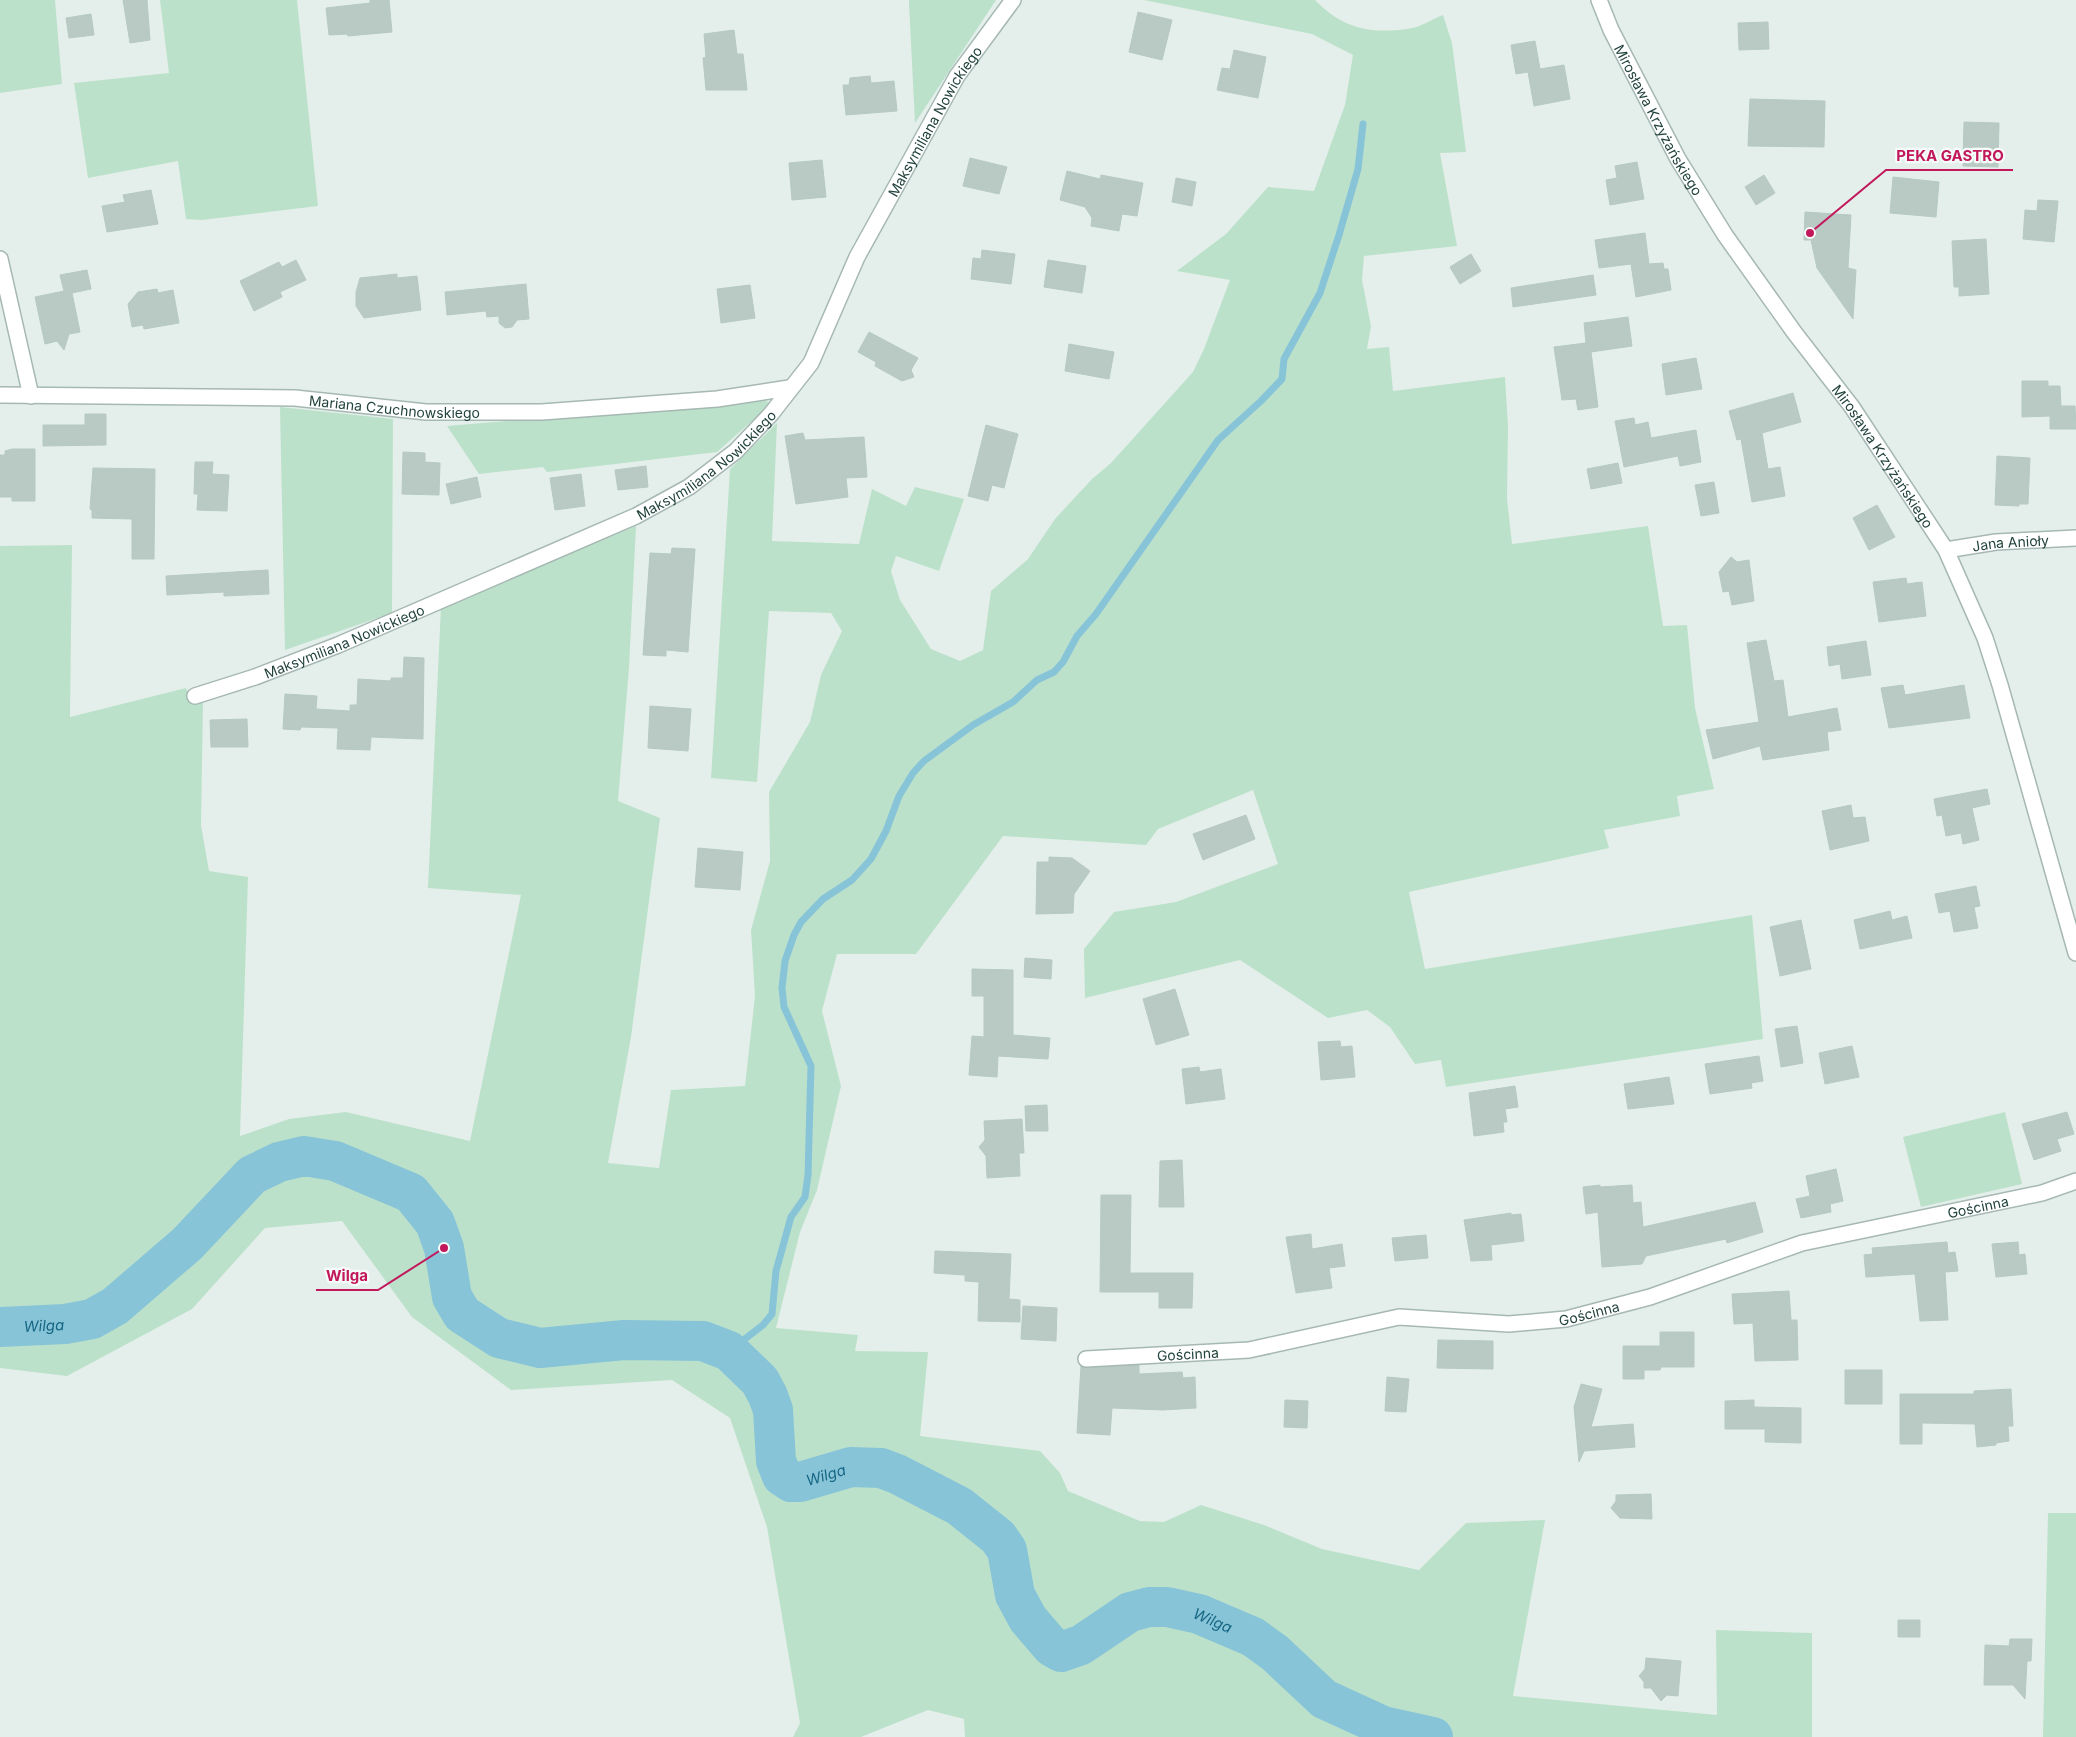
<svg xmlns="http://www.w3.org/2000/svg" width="2076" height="1737" viewBox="0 0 2076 1737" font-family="Inter,sans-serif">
<rect width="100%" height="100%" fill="#e4efeb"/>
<path fill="#bce1ca" d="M 0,0 L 55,0 L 62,84 L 0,93 Z
M 160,0 L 297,0 L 318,206 L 202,220 L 186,219 L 178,161 L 88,178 L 74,83 L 169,73 Z
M 909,0 L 996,0 L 915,123 L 909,4 Z
M 1144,0 L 1315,0 C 1342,28 1369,34 1407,29 C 1419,28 1432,19 1443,15 L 1452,43 L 1466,152 L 1440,153 L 1457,246 L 1364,256 L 1362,280 L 1371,326 L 1367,349 L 1389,347 L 1393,391 L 1505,377 L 1508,426 L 1507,499 L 1512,544 L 1648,526 L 1663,626 L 1687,625 L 1695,708 L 1714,789 L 1677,796 L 1680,816 L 1604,830 L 1609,848 L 1409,892 L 1425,969 L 1752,915 L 1763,1039 L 1446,1087 L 1441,1060 L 1415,1064 L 1390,1027 L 1367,1010 L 1328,1018 L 1240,960 L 1085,998 L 1084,949 L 1114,912 L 1176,902 L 1278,864 L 1253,790 L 1158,829 L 1146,845 L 1003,836 L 916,954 L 837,954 L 822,1011 L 841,1086 L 817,1190 L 800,1232 L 776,1328 L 858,1335 L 855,1351 L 928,1352 L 920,1436 L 1040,1451 L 1060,1473 L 1068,1491 L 1140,1521 L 1164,1522 L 1201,1505 L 1264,1525 L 1322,1549 L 1419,1570 L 1466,1523 L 1545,1520 L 1513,1696 L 1717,1715 L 1716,1630 L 1812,1633 L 1812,1737 L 965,1737 L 964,1719 L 928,1710 L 861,1737 L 793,1737 L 800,1723 L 767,1527 L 730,1418 L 672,1380 L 511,1390 L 412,1317 L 342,1221 L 265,1228 L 192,1309 L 67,1376 L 0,1368 L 0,546 L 72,545 L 70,717 L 186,688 L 193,705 L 203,702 L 201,825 L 209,871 L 248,877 L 240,1136 L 289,1119 L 346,1112 L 470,1141 L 521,895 L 428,888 L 441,606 L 636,526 L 629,668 L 618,801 L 660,818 L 631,1037 L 608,1163 L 659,1168 L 671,1090 L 745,1086 L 755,996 L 751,930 L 770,861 L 769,792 L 810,722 L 821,675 L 842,631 L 831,613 L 769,611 L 757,782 L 711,778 L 730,469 L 777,423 L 772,541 L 859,544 L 872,489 L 906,506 L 915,487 L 964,499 L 939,571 L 896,556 L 891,571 L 900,600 L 931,649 L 960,661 L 983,650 L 991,591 L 1028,559 L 1055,519 L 1092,479 L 1111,463 L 1193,372 L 1204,349 L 1230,280 L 1177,271 L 1226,234 L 1268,187 L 1314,191 L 1345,105 L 1353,55 L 1312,34 Z
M 765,400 L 771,404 L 717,452 L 547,472 L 543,467 L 479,474 L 447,426 Z
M 280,407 L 393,419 L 392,613 L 285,650 Z
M 2005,1112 L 2022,1184 L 1921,1207 L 1903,1137 Z
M 2048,1513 L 2076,1513 L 2076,1737 L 2043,1737 Z"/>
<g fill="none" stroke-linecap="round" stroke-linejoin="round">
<path stroke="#88c4d8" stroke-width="7" d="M 729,1351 L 763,1325 L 772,1314 L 776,1271 L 791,1217 L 805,1197 L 808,1175 L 811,1066 L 784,1007 L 782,988 L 785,961 L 794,935 L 801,922 L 823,899 L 852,880 L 871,859 L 886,831 L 899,796 L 913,773 L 924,761 L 973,725 L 1013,702 L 1037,680 L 1054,672 L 1063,662 L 1077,636 L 1096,614 L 1218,440 L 1261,401 L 1282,379 L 1284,359 L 1320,293 L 1339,235 L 1358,169 L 1363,124"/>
<path stroke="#88c4d8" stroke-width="40" id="s1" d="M 0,1327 L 65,1324 L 92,1319 L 115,1306 L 187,1244 L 252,1175 L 279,1162 L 304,1156 L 335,1161 L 411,1193 L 435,1223 L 444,1248 L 452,1297 L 462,1314 L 499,1338 L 540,1348 L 624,1340 L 703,1341 L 729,1351 L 760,1381 L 768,1396 L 773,1410 L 776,1461 L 782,1476 L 791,1482 L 800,1482 L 851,1467 L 881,1468 L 897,1474 L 959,1506 L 998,1537 L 1007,1550 L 1015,1595 L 1028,1619 L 1052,1647 L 1061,1652 L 1081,1645 L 1130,1612 L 1149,1607 L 1167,1607 L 1199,1614 L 1253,1637 L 1275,1653 L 1324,1699 L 1383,1726 L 1433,1737"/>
</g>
<path fill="#b9cac5" stroke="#b6c9c3" d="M 123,0 L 147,0 L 150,40 L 130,43 Z
M 370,0 L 389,0 L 392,32 L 348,36 L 347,34 L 329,35 L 326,8 L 370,3 Z
M 1138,12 L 1172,20 L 1162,60 L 1129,52 Z
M 91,14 L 94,35 L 69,38 L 66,18 Z
M 1768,22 L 1769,49 L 1739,50 L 1738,23 Z
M 734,30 L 737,54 L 743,54 L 747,90 L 706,90 L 703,58 L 706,57 L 704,34 Z
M 1535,41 L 1540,69 L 1564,65 L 1570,99 L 1534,106 L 1528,72 L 1516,74 L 1511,45 Z
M 1234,50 L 1266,57 L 1258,98 L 1217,90 L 1222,68 L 1230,69 Z
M 870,76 L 871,83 L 894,81 L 897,111 L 846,115 L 843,85 L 849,85 L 850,78 Z
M 1750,99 L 1825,101 L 1824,147 L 1748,146 Z
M 1964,122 L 1999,123 L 1998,167 L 1963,166 Z
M 970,158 L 1007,167 L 999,194 L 963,186 Z
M 822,160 L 826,197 L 792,200 L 789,163 Z
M 1637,162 L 1644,199 L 1610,205 L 1606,180 L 1617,178 L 1615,166 Z
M 1067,171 L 1100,179 L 1101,175 L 1143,183 L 1137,216 L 1122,214 L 1119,231 L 1091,226 L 1092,218 L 1085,207 L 1060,200 Z
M 1764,175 L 1775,193 L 1756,205 L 1745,187 Z
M 1893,177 L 1939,182 L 1936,217 L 1890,213 Z
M 1176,178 L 1196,182 L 1192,206 L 1172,202 Z
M 151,190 L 158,224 L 107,232 L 102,206 L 125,202 L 123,195 Z
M 2038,200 L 2058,201 L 2054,242 L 2023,239 L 2025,210 L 2037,211 Z
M 1805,212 L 1851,215 L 1848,268 L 1856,270 L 1853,319 L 1817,268 L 1811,240 L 1804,240 Z
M 1645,233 L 1649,264 L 1663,263 L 1664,269 L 1668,269 L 1671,290 L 1636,297 L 1631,264 L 1599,268 L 1595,240 Z
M 1986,239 L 1989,294 L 1959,296 L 1959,287 L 1954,287 L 1952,241 Z
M 982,250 L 1015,254 L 1011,284 L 971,279 L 973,258 L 981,259 Z
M 1471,254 L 1481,271 L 1460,284 L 1450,267 Z
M 296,260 L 306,280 L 280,292 L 282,297 L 254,311 L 240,281 L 279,262 L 282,267 Z
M 1048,260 L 1086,266 L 1082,293 L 1044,287 Z
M 87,270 L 91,289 L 72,293 L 80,332 L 69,334 L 64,350 L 57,341 L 45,344 L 35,297 L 64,291 L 60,275 Z
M 397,274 L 397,278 L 417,276 L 421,310 L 364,318 L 356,306 L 356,292 L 360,278 Z
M 1593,275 L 1596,295 L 1513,307 L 1511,288 Z
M 526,284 L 529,319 L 517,320 L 512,327 L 505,328 L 499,323 L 499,316 L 487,317 L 486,311 L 447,315 L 445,292 Z
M 750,285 L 755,318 L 721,323 L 717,289 Z
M 157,289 L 158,293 L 173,290 L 179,323 L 144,329 L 143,325 L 132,327 L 128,304 L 138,292 Z
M 1628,317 L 1632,346 L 1591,352 L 1598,407 L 1578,410 L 1576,399 L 1562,400 L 1554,347 L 1586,343 L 1584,323 Z
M 869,332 L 918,358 L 911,370 L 914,377 L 902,381 L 875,366 L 876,362 L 858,352 Z
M 1069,344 L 1114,352 L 1109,379 L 1065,371 Z
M 1696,358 L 1702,389 L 1666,395 L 1662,364 Z
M 2022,381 L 2048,381 L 2048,386 L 2060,386 L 2061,406 L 2075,406 L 2076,429 L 2050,429 L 2050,416 L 2022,417 Z
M 1793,393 L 1801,422 L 1762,433 L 1768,469 L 1780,467 L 1785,496 L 1752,502 L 1741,439 L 1737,440 L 1729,411 Z
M 85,414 L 106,414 L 106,445 L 43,446 L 43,425 L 85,425 Z
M 1634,418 L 1635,425 L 1648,422 L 1651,438 L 1696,430 L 1701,462 L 1680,466 L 1678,456 L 1624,467 L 1615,421 Z
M 986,425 L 1018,434 L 1004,488 L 992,485 L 988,501 L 968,496 Z
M 803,433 L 805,440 L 864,437 L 867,477 L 846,478 L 848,497 L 796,504 L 785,436 Z
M 12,449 L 35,449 L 35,501 L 12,501 L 12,497 L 0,497 L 0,455 L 5,455 L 5,451 Z
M 403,452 L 425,453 L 425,462 L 440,463 L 439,495 L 402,494 Z
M 1997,456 L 2030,458 L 2028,504 L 2019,504 L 2019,506 L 1995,505 Z
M 195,462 L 213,462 L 212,474 L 229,475 L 227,511 L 197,510 L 198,494 L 194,494 Z
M 1618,463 L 1622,483 L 1591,489 L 1587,469 Z
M 646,466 L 648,487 L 618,490 L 615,470 Z
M 93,468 L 155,469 L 154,559 L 132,559 L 132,519 L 92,518 L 92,510 L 90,509 Z
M 581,474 L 585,506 L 555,510 L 550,478 Z
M 477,477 L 481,497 L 451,504 L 446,484 Z
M 1714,482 L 1719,513 L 1701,516 L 1695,485 Z
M 1877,505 L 1895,537 L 1869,550 L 1853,518 Z
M 672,548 L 695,549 L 688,652 L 666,650 L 666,656 L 643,655 L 650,553 L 671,554 Z
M 1731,557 L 1737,562 L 1749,560 L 1754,601 L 1732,605 L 1729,591 L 1723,592 L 1719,572 Z
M 268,570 L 269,594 L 224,596 L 224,592 L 167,595 L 166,576 Z
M 1906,578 L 1907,584 L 1922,582 L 1926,616 L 1879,622 L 1873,582 Z
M 1766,640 L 1774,681 L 1783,680 L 1788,717 L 1837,708 L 1841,730 L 1827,732 L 1829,750 L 1763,760 L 1760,746 L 1713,759 L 1706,730 L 1759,722 L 1747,643 Z
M 1866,641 L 1871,675 L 1842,679 L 1840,664 L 1829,666 L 1827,647 Z
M 404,657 L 424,658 L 423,739 L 371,737 L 370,750 L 337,749 L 338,728 L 301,727 L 300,730 L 283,729 L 285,694 L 317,696 L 316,709 L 350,711 L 350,705 L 357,705 L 358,679 L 391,681 L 391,678 L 403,678 Z
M 1903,685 L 1905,695 L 1964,685 L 1970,718 L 1889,728 L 1881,688 Z
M 650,706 L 691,709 L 688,751 L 648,748 Z
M 247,719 L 248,747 L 211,747 L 210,720 Z
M 1987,789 L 1990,804 L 1972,808 L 1979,840 L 1963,844 L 1961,833 L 1946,836 L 1942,815 L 1937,816 L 1934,799 Z
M 1851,805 L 1853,818 L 1865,817 L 1869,841 L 1830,850 L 1822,811 Z
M 1246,815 L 1255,839 L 1203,860 L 1193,834 Z
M 698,848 L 743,852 L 740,890 L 695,887 Z
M 1049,857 L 1072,858 L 1090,871 L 1074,894 L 1073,913 L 1036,914 L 1037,862 L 1049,862 Z
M 1976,886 L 1980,906 L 1974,907 L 1978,928 L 1954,932 L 1950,911 L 1939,913 L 1935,894 Z
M 1890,911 L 1892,920 L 1907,916 L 1912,938 L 1860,949 L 1854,920 Z
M 1801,920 L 1811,969 L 1780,976 L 1770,927 Z
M 1025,958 L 1052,960 L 1051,979 L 1024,977 Z
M 972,969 L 1013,970 L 1013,1035 L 1050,1038 L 1048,1059 L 998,1056 L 997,1077 L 969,1075 L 972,1036 L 984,1037 L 984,996 L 972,996 Z
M 1175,989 L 1189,1035 L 1156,1045 L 1143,999 Z
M 1797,1026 L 1803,1063 L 1781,1067 L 1775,1029 Z
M 1340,1041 L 1341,1047 L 1352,1046 L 1355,1077 L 1321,1080 L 1318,1042 Z
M 1852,1046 L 1859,1077 L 1825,1084 L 1819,1053 Z
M 1759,1056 L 1763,1081 L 1751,1083 L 1752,1088 L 1710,1094 L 1705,1064 Z
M 1199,1067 L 1200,1072 L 1221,1069 L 1225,1099 L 1186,1104 L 1182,1069 Z
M 1669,1077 L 1674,1104 L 1628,1109 L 1624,1084 Z
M 1515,1086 L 1518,1107 L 1505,1109 L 1507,1122 L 1503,1122 L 1504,1132 L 1474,1136 L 1469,1093 Z
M 1047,1105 L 1048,1131 L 1026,1131 L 1025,1106 Z
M 2067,1112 L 2074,1134 L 2057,1139 L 2061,1151 L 2034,1160 L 2022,1124 Z
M 1022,1119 L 1024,1153 L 1019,1153 L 1020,1176 L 987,1178 L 986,1156 L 979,1147 L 985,1140 L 984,1121 Z
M 1182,1160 L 1184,1207 L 1159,1207 L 1160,1161 Z
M 1836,1169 L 1843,1201 L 1830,1204 L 1831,1212 L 1801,1218 L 1796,1199 L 1810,1196 L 1806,1176 Z
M 1600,1185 L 1600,1187 L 1632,1185 L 1633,1203 L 1641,1202 L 1643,1227 L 1755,1202 L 1763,1232 L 1727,1243 L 1726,1239 L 1646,1256 L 1642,1264 L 1602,1267 L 1598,1212 L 1586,1214 L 1583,1187 Z
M 1101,1195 L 1131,1195 L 1130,1273 L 1193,1273 L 1192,1308 L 1159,1308 L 1159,1292 L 1100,1292 Z
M 1511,1213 L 1511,1215 L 1521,1214 L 1524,1241 L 1491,1245 L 1492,1260 L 1471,1261 L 1464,1220 Z
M 1311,1234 L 1312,1249 L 1342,1244 L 1345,1266 L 1329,1268 L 1332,1288 L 1296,1293 L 1286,1237 Z
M 1426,1235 L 1428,1258 L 1395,1261 L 1392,1238 Z
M 1947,1242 L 1948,1253 L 1955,1252 L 1958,1271 L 1945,1272 L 1948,1320 L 1920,1321 L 1915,1274 L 1866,1277 L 1864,1255 L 1873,1254 L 1872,1248 Z
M 2018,1242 L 2019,1255 L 2025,1254 L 2027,1274 L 1996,1277 L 1992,1244 Z
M 935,1251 L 1011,1254 L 1009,1299 L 1020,1300 L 1020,1322 L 978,1321 L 979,1282 L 965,1281 L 965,1275 L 934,1273 Z
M 1789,1291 L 1791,1320 L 1797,1320 L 1798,1360 L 1755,1361 L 1753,1323 L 1734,1324 L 1732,1294 Z
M 1023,1306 L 1057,1308 L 1056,1341 L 1021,1339 Z
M 1660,1332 L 1694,1332 L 1694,1367 L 1661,1367 L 1660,1370 L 1644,1370 L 1644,1379 L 1623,1379 L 1623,1346 L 1660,1346 Z
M 1438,1340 L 1493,1341 L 1493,1369 L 1437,1368 Z
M 1139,1365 L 1139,1374 L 1182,1372 L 1183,1378 L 1195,1377 L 1196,1408 L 1163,1410 L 1112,1408 L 1110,1435 L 1077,1433 L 1081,1366 L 1087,1368 Z
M 1845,1370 L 1882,1370 L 1882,1404 L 1845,1404 Z
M 1387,1377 L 1409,1379 L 1406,1412 L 1385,1411 Z
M 1581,1384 L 1602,1389 L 1591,1427 L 1633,1424 L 1635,1447 L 1584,1451 L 1579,1462 L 1574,1407 Z
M 2011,1389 L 2013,1426 L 2008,1426 L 2009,1441 L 1996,1443 L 1996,1445 L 1977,1447 L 1975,1424 L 1922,1423 L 1922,1444 L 1900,1444 L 1900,1394 L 1974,1394 L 1974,1391 Z
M 1285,1400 L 1308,1401 L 1307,1428 L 1284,1427 Z
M 1754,1400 L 1754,1407 L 1801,1408 L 1801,1443 L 1765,1442 L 1765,1429 L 1725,1429 L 1725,1401 Z
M 1651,1494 L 1652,1519 L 1620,1518 L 1611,1508 L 1616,1501 L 1616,1495 Z
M 1898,1620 L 1920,1620 L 1920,1637 L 1898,1637 Z
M 2010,1639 L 2032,1639 L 2031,1661 L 2027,1661 L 2025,1699 L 2013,1685 L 1984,1685 L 1985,1645 L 2009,1646 Z
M 1646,1658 L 1681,1661 L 1678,1696 L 1667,1695 L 1661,1701 L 1651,1688 L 1644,1688 L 1644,1682 L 1639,1676 L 1645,1669 Z"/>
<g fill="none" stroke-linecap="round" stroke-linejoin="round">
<defs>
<g id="minor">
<path id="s2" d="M 1599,0 L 1611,30 L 1678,159 L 1725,235 L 1794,332 L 1852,407 L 1946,550 L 1985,638 L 2000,685 L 2076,953"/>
<path d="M 0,259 L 31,396"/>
<path id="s3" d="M 0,395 L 295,398 L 426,412 L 542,412 L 717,399 L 789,388"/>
<path id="s4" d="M 1946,550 L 1996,542 L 2076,538"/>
<path id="s5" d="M 195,696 L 255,677 L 338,645 L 636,516 L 689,487 L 736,451 L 771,414 L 811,363 L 857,257 L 957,76 L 1013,0"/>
<path id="s6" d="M 1086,1359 L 1249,1350 L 1399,1317 L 1509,1324 L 1566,1319 L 1650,1297 L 1802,1243 L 2042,1193 L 2076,1181"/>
</g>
</defs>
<use href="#minor" stroke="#a6b8b3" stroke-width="18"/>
<use href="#minor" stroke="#fff" stroke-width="15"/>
</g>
<g text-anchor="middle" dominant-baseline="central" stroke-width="4.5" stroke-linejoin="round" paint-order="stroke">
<g font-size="14" fill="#22433d" stroke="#f5fbf9">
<text stroke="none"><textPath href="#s2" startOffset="134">Mirosława Krzyżańskiego</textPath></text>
<text stroke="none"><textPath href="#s5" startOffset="984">Maksymiliana Nowickiego</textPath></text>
<text stroke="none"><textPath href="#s3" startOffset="395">Mariana Czuchnowskiego</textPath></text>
<text stroke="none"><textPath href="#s2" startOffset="539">Mirosława Krzyżańskiego</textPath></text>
<text stroke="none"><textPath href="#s5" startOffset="564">Maksymiliana Nowickiego</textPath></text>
<text stroke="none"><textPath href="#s4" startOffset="65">Jana Anioły</textPath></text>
<text stroke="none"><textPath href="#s5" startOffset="159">Maksymiliana Nowickiego</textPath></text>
<text stroke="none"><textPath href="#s6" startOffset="912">Gościnna</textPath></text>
<text stroke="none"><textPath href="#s6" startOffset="508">Gościnna</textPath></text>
<text stroke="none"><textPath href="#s6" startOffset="102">Gościnna</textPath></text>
</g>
<g font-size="15" font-style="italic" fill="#166784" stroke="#f5fbf9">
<text stroke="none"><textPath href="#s1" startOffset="44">Wilga</textPath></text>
<text stroke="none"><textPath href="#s1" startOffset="1079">Wilga</textPath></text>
<text stroke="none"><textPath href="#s1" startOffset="1574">Wilga</textPath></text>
</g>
</g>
<path fill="none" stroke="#c2185b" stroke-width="2" d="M1810 233L1886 170H2013M444 1248L378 1290H316"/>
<g fill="#c2185b" stroke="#f5fbf9" stroke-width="2">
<circle cx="1810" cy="233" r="5"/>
<circle cx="444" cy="1248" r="5"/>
</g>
<g font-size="15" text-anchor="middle" font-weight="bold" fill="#c2185b" stroke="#f5fbf9" stroke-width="4.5" stroke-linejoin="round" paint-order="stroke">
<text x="1950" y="161">PEKA GASTRO</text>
<text x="347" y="1281">Wilga</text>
</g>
</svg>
